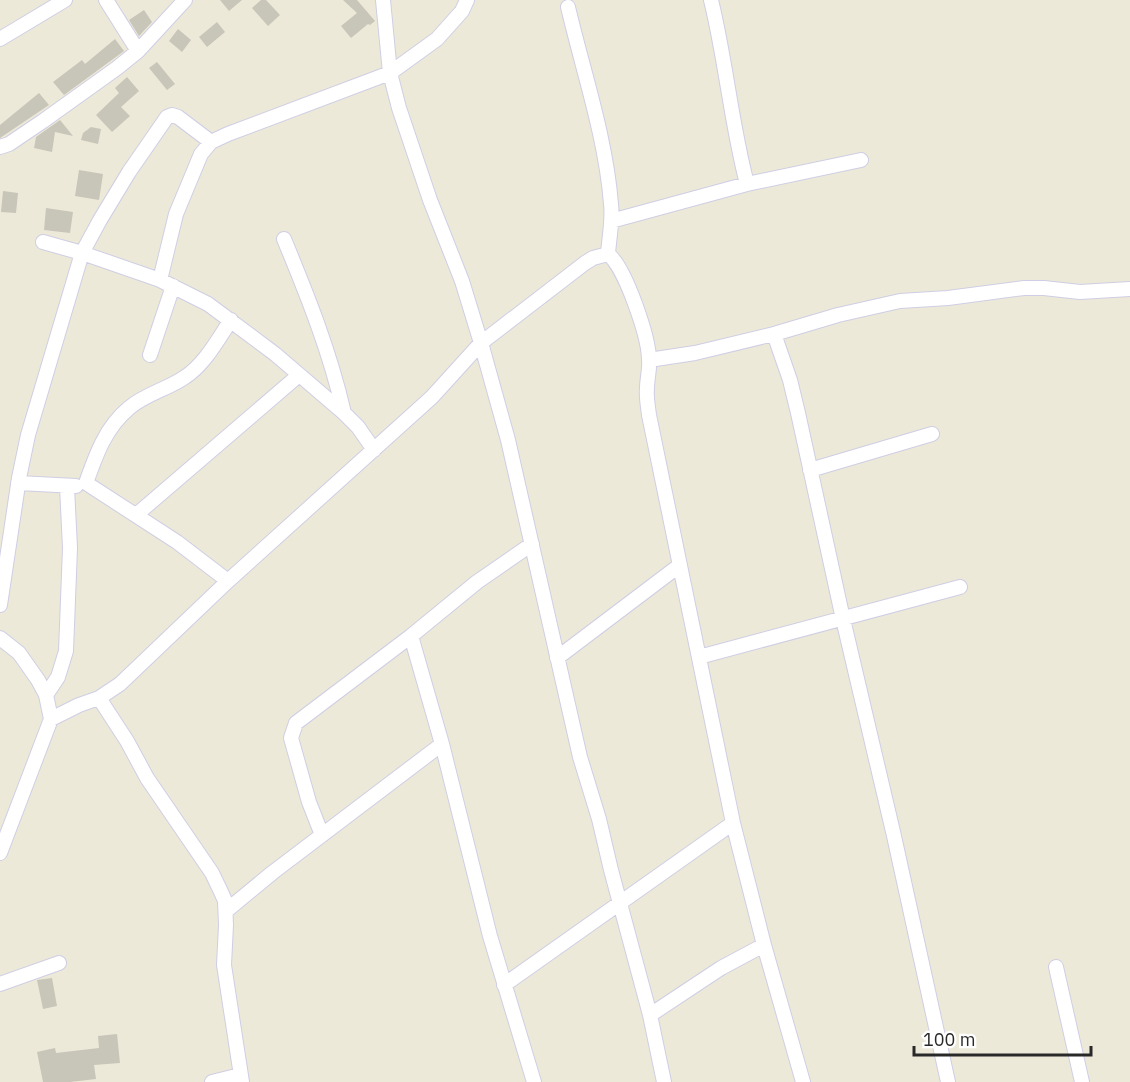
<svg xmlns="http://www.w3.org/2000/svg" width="1130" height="1082" viewBox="0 0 1130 1082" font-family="'IBM Plex Sans',sans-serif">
<rect width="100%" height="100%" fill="#ede9d9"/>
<path fill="#c8c5b9" d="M 220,0 L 242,0 L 229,11 Z
M 261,0 L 266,0 L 280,15 L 268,26 L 252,8 Z
M 343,0 L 357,0 L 375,21 L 370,25 L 368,24 L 351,38 L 341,26 L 357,13 Z
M 144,10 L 152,22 L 139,36 L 129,20 Z
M 217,22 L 225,32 L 207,47 L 199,37 Z
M 178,29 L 191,40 L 182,52 L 169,41 Z
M 115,39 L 124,51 L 64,95 L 53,82 L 82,60 L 85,64 Z
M 157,62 L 175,84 L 167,90 L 149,68 Z
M 127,77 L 139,91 L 121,107 L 130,116 L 112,132 L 96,115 L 119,93 L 115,88 Z
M 39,93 L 49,105 L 0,138 L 0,125 Z
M 60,120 L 73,136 L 55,132 L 52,152 L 34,148 L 36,137 Z
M 91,127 L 101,129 L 98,144 L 81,140 L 83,133 Z
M 79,170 L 103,174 L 99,200 L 75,196 Z
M 3,191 L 18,193 L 16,213 L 1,212 Z
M 46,208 L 73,212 L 70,233 L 44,230 Z
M 52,978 L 57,1006 L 43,1009 L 37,980 Z
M 117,1034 L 120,1063 L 94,1065 L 96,1079 L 70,1082 L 43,1082 L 37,1052 L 55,1048 L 56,1053 L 99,1048 L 98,1036 Z"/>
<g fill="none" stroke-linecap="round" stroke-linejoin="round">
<defs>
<path id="street" d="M 106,0 L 138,51
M 383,0 L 390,73 L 399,108 L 430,200 L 462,281 L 481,343 L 508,440 L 580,757 L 599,819 L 611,870 L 650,1015
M 568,7 C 583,71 606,138 611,204 C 613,220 609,238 608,254 C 625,267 649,337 649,360 C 650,369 647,379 647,388 C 646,397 648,406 649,415 L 733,823 L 764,945
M 0,39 L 65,0
M 0,147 L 9,144 L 43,121 L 117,68 L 138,51 L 185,0
M 747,184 L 861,160
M 611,221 L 747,184 C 731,123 726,61 711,0
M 284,239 C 308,297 330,352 344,413
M 43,242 L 82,253 L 160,280 L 208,304 L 275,354 L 344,413 L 358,427 L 374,450
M 160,280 L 176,214 L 201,154 L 211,142 L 228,134 L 390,73 L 437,39 L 462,11 L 467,0
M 774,334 L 838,315 L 900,301 L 948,298 L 1024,288 L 1044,288 L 1080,292 L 1130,289
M 150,355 L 173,286
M 649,360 L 695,353 L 774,334 L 790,380 L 798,413 L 843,619 L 894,836 L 948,1082
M 810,470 L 932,434
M 18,483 L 76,486
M 136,515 L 299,375
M 228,581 L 177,542 L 86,483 C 96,455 105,428 129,408 C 145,394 168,389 185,377 C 205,364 218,339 231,320
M 0,605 L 19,478 L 28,435 L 82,253 L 100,220 L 129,172 L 167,117 L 172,115 L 178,117 L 211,142
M 411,636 L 442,744 L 490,936 L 534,1082
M 0,638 L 19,653 L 38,680 L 46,695 L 51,719 L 0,853
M 699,657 L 960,587
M 557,658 L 680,565
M 46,695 L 58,677 L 66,651 L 70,548 L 67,487
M 99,698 L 127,741 L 147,778 L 212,873 L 222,894 L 225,901 L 226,925 L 224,965 L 242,1082
M 51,719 L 79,705 L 99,698 L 120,684 L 228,581 L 432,397 L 481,343 L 585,263 L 593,258 L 608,254
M 322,835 L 309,802 L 291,738 L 296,723 L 411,636 L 477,582 L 532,544
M 226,911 L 272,873 L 442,744
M 1056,967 L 1082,1082
M 0,984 L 59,963
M 504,985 L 733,823
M 212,1082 L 240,1075
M 664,1082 L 650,1015 L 721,968 L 764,945 L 803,1082"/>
</defs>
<use href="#street" stroke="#cfcee4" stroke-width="16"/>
<use href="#street" stroke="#fff" stroke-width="14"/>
</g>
<path d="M914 1046v9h177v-9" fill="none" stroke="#292929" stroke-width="3"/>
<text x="923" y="1046" font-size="18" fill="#292929" stroke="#ffffff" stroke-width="4.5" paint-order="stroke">100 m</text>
</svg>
